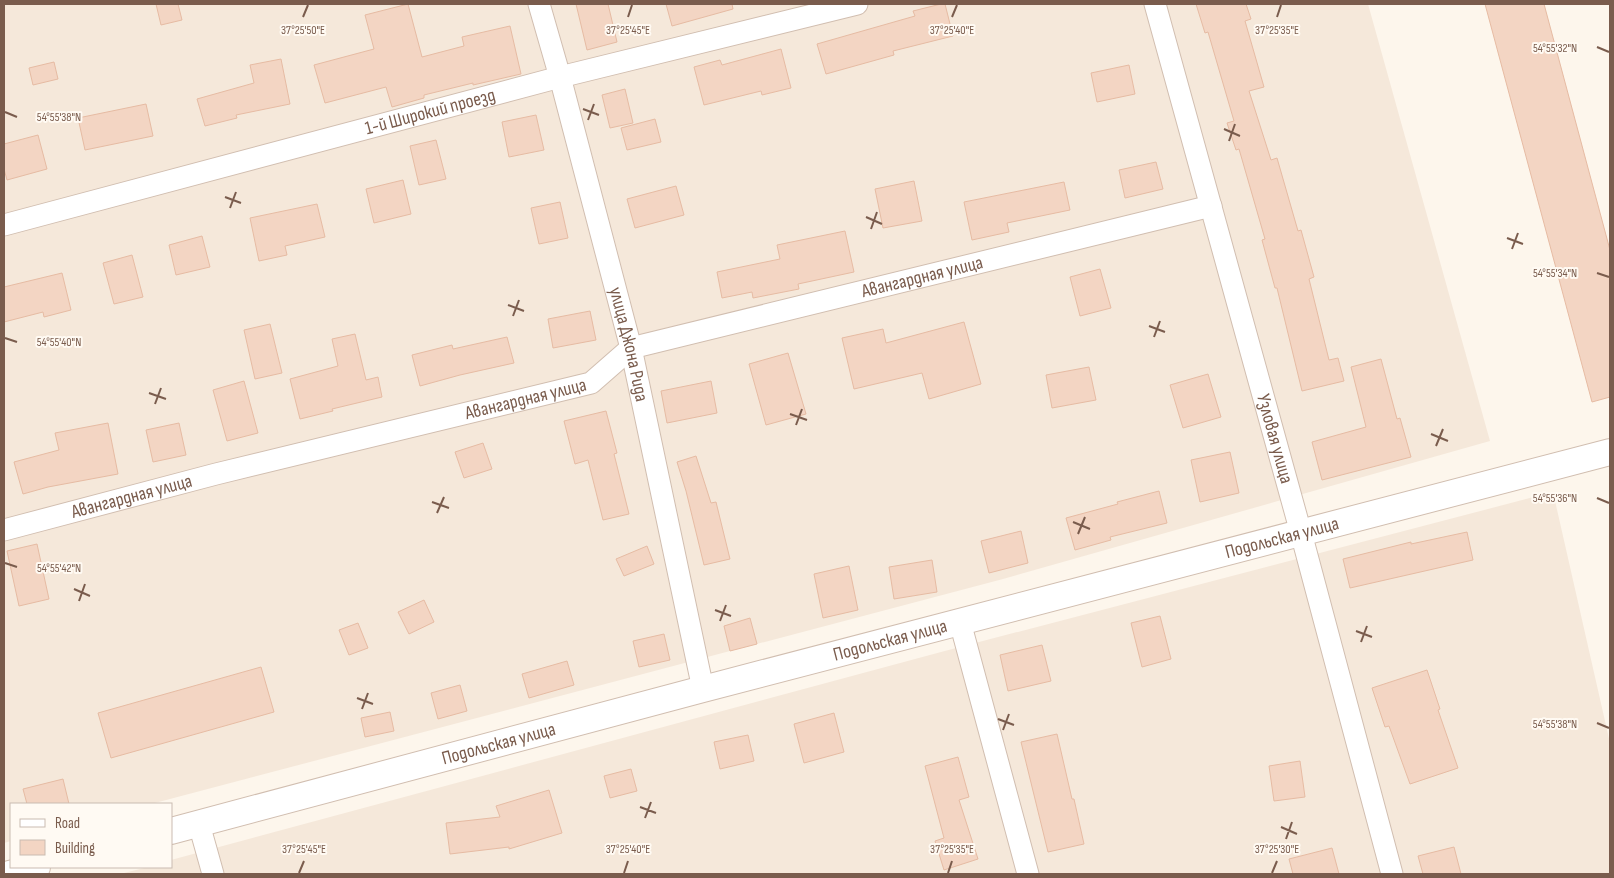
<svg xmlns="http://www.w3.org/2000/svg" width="1614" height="878" viewBox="0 0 1614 878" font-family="'Sofia Sans Condensed',sans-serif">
<rect width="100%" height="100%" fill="#fdf6ec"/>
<path fill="#f5e8da" d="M 4,4 L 1368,4 L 1490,441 L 1003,579 L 151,804 L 11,804 L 11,841 L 4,843 Z
M 1553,492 L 1610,743 L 1610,874 L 120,874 L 148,867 L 171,867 L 171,860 L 941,652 Z"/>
<path fill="#f3d5c3" stroke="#e6bba3" d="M 156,4 L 178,4 L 182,20 L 161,25 Z
M 408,4 L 422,57 L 464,46 L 462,37 L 510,26 L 521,74 L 473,85 L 473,83 L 424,95 L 424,98 L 392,107 L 386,87 L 325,103 L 314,65 L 374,49 L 365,15 Z
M 576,4 L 608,4 L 617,42 L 587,50 Z
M 666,4 L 732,4 L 733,9 L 672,26 Z
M 941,4 L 945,4 L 953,36 L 893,51 L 894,55 L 826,74 L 817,44 L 915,16 L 913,11 Z
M 1196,4 L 1246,4 L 1251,19 L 1245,21 L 1264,87 L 1249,91 L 1271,160 L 1277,158 L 1298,231 L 1301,230 L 1314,277 L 1309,279 L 1329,360 L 1338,358 L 1344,381 L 1302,391 L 1277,288 L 1275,288 L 1262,240 L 1265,239 L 1239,149 L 1236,150 L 1227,123 L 1234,121 L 1208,32 L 1205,33 Z
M 1485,4 L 1544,4 L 1610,250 L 1610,397 L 1592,402 Z
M 781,49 L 791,88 L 762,95 L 761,91 L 704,105 L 694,67 L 720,60 L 722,65 Z
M 281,59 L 290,104 L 236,115 L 237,118 L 205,126 L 197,99 L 254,83 L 250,65 Z
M 54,62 L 58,79 L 33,85 L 29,68 Z
M 1129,65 L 1135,94 L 1097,102 L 1091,73 Z
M 625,89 L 633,123 L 610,128 L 602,95 Z
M 146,104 L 153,136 L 85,150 L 78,118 Z
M 536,115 L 544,150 L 509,157 L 502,122 Z
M 655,119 L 661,142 L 627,150 L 621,128 Z
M 38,135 L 47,169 L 7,180 L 4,169 L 4,144 Z
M 436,140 L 446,179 L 419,185 L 410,146 Z
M 1156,162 L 1163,189 L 1125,198 L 1119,170 Z
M 403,180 L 411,214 L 374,223 L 366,189 Z
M 914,181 L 922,221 L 883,228 L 875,189 Z
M 1064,182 L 1070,210 L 1007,223 L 1009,232 L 972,240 L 964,202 Z
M 676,186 L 684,215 L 635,228 L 627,199 Z
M 560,202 L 568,238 L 539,244 L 531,208 Z
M 317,204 L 325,237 L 285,246 L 287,255 L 259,261 L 250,218 Z
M 845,231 L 854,272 L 798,284 L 799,289 L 753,298 L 752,292 L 722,298 L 717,272 L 780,259 L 777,245 Z
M 202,236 L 210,267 L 176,275 L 169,245 Z
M 132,255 L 143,297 L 114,304 L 103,263 Z
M 1100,269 L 1111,308 L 1080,316 L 1070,277 Z
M 62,273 L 71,310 L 44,317 L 43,312 L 4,322 L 4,287 Z
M 590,311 L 596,340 L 553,348 L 548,319 Z
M 964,322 L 981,384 L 929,399 L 922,373 L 854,389 L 842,338 L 883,329 L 886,343 Z
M 270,324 L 282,373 L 255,379 L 244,330 Z
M 355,334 L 366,380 L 378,377 L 382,397 L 332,409 L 333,411 L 300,419 L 290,379 L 338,366 L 332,339 Z
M 507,337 L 514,363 L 460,375 L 420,386 L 412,355 L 452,345 L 453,349 Z
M 788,353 L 806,414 L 766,425 L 749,364 Z
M 1381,359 L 1397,419 L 1400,418 L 1411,457 L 1322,480 L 1312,442 L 1366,427 L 1351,367 Z
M 1089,367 L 1096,400 L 1052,408 L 1046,375 Z
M 1208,374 L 1221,417 L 1183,428 L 1170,385 Z
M 244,381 L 258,433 L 227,441 L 213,390 Z
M 711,381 L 717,413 L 667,423 L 661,391 Z
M 606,411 L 617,453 L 614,454 L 629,514 L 603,520 L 588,460 L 575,464 L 564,421 Z
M 108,423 L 118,474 L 48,487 L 23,494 L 14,462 L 59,450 L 55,433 Z
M 179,423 L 186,455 L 153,462 L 146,430 Z
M 483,443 L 492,469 L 464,478 L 455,452 Z
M 1230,452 L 1239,493 L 1200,502 L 1191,460 Z
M 696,456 L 711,503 L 716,502 L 730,559 L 704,565 L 686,491 L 677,462 Z
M 1159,491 L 1167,523 L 1110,537 L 1111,540 L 1075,550 L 1066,518 L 1118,504 L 1117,502 Z
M 1021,531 L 1028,563 L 989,573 L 981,541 Z
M 1467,532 L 1473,560 L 1350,588 L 1343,559 L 1411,542 L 1411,544 Z
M 37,544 L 49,599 L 19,606 L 7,551 Z
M 647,546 L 654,564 L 624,576 L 616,559 Z
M 932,560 L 937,592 L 894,599 L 889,567 Z
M 849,566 L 858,610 L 823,618 L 814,574 Z
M 424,600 L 434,622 L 409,634 L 398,612 Z
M 1160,616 L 1171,659 L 1142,667 L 1131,623 Z
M 750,618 L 757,644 L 730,651 L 724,626 Z
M 358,623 L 368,648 L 349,655 L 339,630 Z
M 664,634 L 670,660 L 639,667 L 633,641 Z
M 1042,645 L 1051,681 L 1008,691 L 1000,655 Z
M 567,661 L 574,685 L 529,698 L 522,674 Z
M 261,667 L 274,712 L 111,758 L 98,713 Z
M 1427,670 L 1440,709 L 1438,710 L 1458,768 L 1410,784 L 1389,726 L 1385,727 L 1372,688 Z
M 460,685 L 467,711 L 438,719 L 431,693 Z
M 390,712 L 394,731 L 365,737 L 361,718 Z
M 834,713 L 844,752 L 804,763 L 794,724 Z
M 1057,734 L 1072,799 L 1074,799 L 1084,844 L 1048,852 L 1021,742 Z
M 748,735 L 754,761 L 720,769 L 714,742 Z
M 958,757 L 969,797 L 959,800 L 978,859 L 944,870 L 935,841 L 944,838 L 925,766 Z
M 1300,761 L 1305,797 L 1274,801 L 1269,766 Z
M 631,769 L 637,791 L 610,798 L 604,776 Z
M 63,779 L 69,804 L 27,804 L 23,789 Z
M 549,790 L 562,833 L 509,849 L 509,847 L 450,854 L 446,823 L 500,817 L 496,806 Z
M 1454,847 L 1461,874 L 1423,874 L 1418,856 Z
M 1332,848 L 1339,874 L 1293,874 L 1289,859 Z"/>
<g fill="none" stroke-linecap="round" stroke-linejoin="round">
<defs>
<g id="minor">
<path id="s1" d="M 539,4 L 560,77 L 631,348 L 703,689"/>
<path id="s2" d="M 1155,4 L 1301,533 L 1392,874"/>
<path id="s3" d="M 4,225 L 560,77 L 857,4"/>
<path id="s4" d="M 4,530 L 216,474 L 591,383 L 631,348 L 1211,206"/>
<path d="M 960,622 L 1028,874"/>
<path d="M 199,824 L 213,874"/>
</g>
<g id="tertiary">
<path id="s5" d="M 171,831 L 703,689 L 1610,452"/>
<path d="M 9,874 L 37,867"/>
</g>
</defs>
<use href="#minor" stroke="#d1beb0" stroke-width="23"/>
<use href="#tertiary" stroke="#d1beb0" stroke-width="28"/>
<use href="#minor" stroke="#fff" stroke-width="21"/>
<use href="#tertiary" stroke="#fff" stroke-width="26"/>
</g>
<path fill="none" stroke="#7a5c4d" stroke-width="2" d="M 303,17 L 308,5M 628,17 L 632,5M 952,17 L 957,5M 1277,17 L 1281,5M 1597,47 L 1609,52M 583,109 L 599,115M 5,112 L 17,117M 588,120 L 594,104M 1224,129 L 1240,136M 1229,141 L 1235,124M 225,197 L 241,203M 230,208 L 236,192M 866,217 L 882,224M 871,229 L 877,212M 1507,238 L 1523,244M 1512,249 L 1518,233M 1597,273 L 1609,277M 508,305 L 524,311M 513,316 L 519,300M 1149,326 L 1165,332M 1154,337 L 1160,321M 5,338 L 17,342M 149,393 L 166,399M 155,404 L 161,388M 790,414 L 807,420M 796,425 L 802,409M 1431,434 L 1448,441M 1436,446 L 1443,429M 1597,498 L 1609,503M 432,502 L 449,508M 437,513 L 444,497M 1073,522 L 1090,529M 1078,534 L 1085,517M 5,563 L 17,567M 74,589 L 90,596M 79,601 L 85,584M 715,610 L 731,616M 720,621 L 726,605M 1356,631 L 1372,637M 1361,642 L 1367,626M 357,698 L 373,704M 362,709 L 368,693M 998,719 L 1014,725M 1597,723 L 1609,728M 1003,730 L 1009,714M 640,807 L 656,813M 645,818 L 651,802M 1281,827 L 1297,834M 1286,839 L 1292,822M 299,873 L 304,861M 624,873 L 628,861M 948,873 L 952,861M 1272,873 L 1277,861"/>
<g text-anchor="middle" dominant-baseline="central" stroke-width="4" stroke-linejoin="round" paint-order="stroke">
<g font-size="19" fill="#7a5c4d" stroke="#fffaf3">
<text stroke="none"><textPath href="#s3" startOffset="441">1-й Широкий проезд</textPath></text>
<text stroke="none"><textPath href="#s4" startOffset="958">Авангардная улица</textPath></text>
<text stroke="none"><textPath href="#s1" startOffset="352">улица Джона Рида</textPath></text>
<text stroke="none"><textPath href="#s4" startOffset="538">Авангардная улица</textPath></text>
<text stroke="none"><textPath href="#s2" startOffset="451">Узловая улица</textPath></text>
<text stroke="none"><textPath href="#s4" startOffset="132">Авангардная улица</textPath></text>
<text stroke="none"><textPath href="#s5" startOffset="1149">Подольская улица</textPath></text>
<text stroke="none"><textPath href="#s5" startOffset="744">Подольская улица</textPath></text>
<text stroke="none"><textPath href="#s5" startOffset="339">Подольская улица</textPath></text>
</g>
</g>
<g font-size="12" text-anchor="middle" fill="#7a5c4d" stroke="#fffaf3" stroke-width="4" stroke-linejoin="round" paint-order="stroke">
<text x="628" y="34">37°25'45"E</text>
<text x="952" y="34">37°25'40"E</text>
<text x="303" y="34">37°25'50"E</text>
<text x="1277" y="34">37°25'35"E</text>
<text x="1555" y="52">54°55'32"N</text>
<text x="59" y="121">54°55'38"N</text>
<text x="1555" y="277">54°55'34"N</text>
<text x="59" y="346">54°55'40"N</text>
<text x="1555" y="502">54°55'36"N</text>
<text x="59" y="572">54°55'42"N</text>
<text x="1555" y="728">54°55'38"N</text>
<text x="304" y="853">37°25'45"E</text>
<text x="628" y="853">37°25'40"E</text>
<text x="952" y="853">37°25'35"E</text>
<text x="1277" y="853">37°25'30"E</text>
</g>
<rect width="1614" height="878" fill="none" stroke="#7a5c4d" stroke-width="10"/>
<rect x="10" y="803" width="162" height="65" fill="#fffaf3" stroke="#cabbb1"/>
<rect x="20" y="819" width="25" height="8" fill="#ffffff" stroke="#cabbb1"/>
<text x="55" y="828" font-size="15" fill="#7a5c4d">Road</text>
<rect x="20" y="840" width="25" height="15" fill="#f3d5c3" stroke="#cabbb1"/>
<text x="55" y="853" font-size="15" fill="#7a5c4d">Building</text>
</svg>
